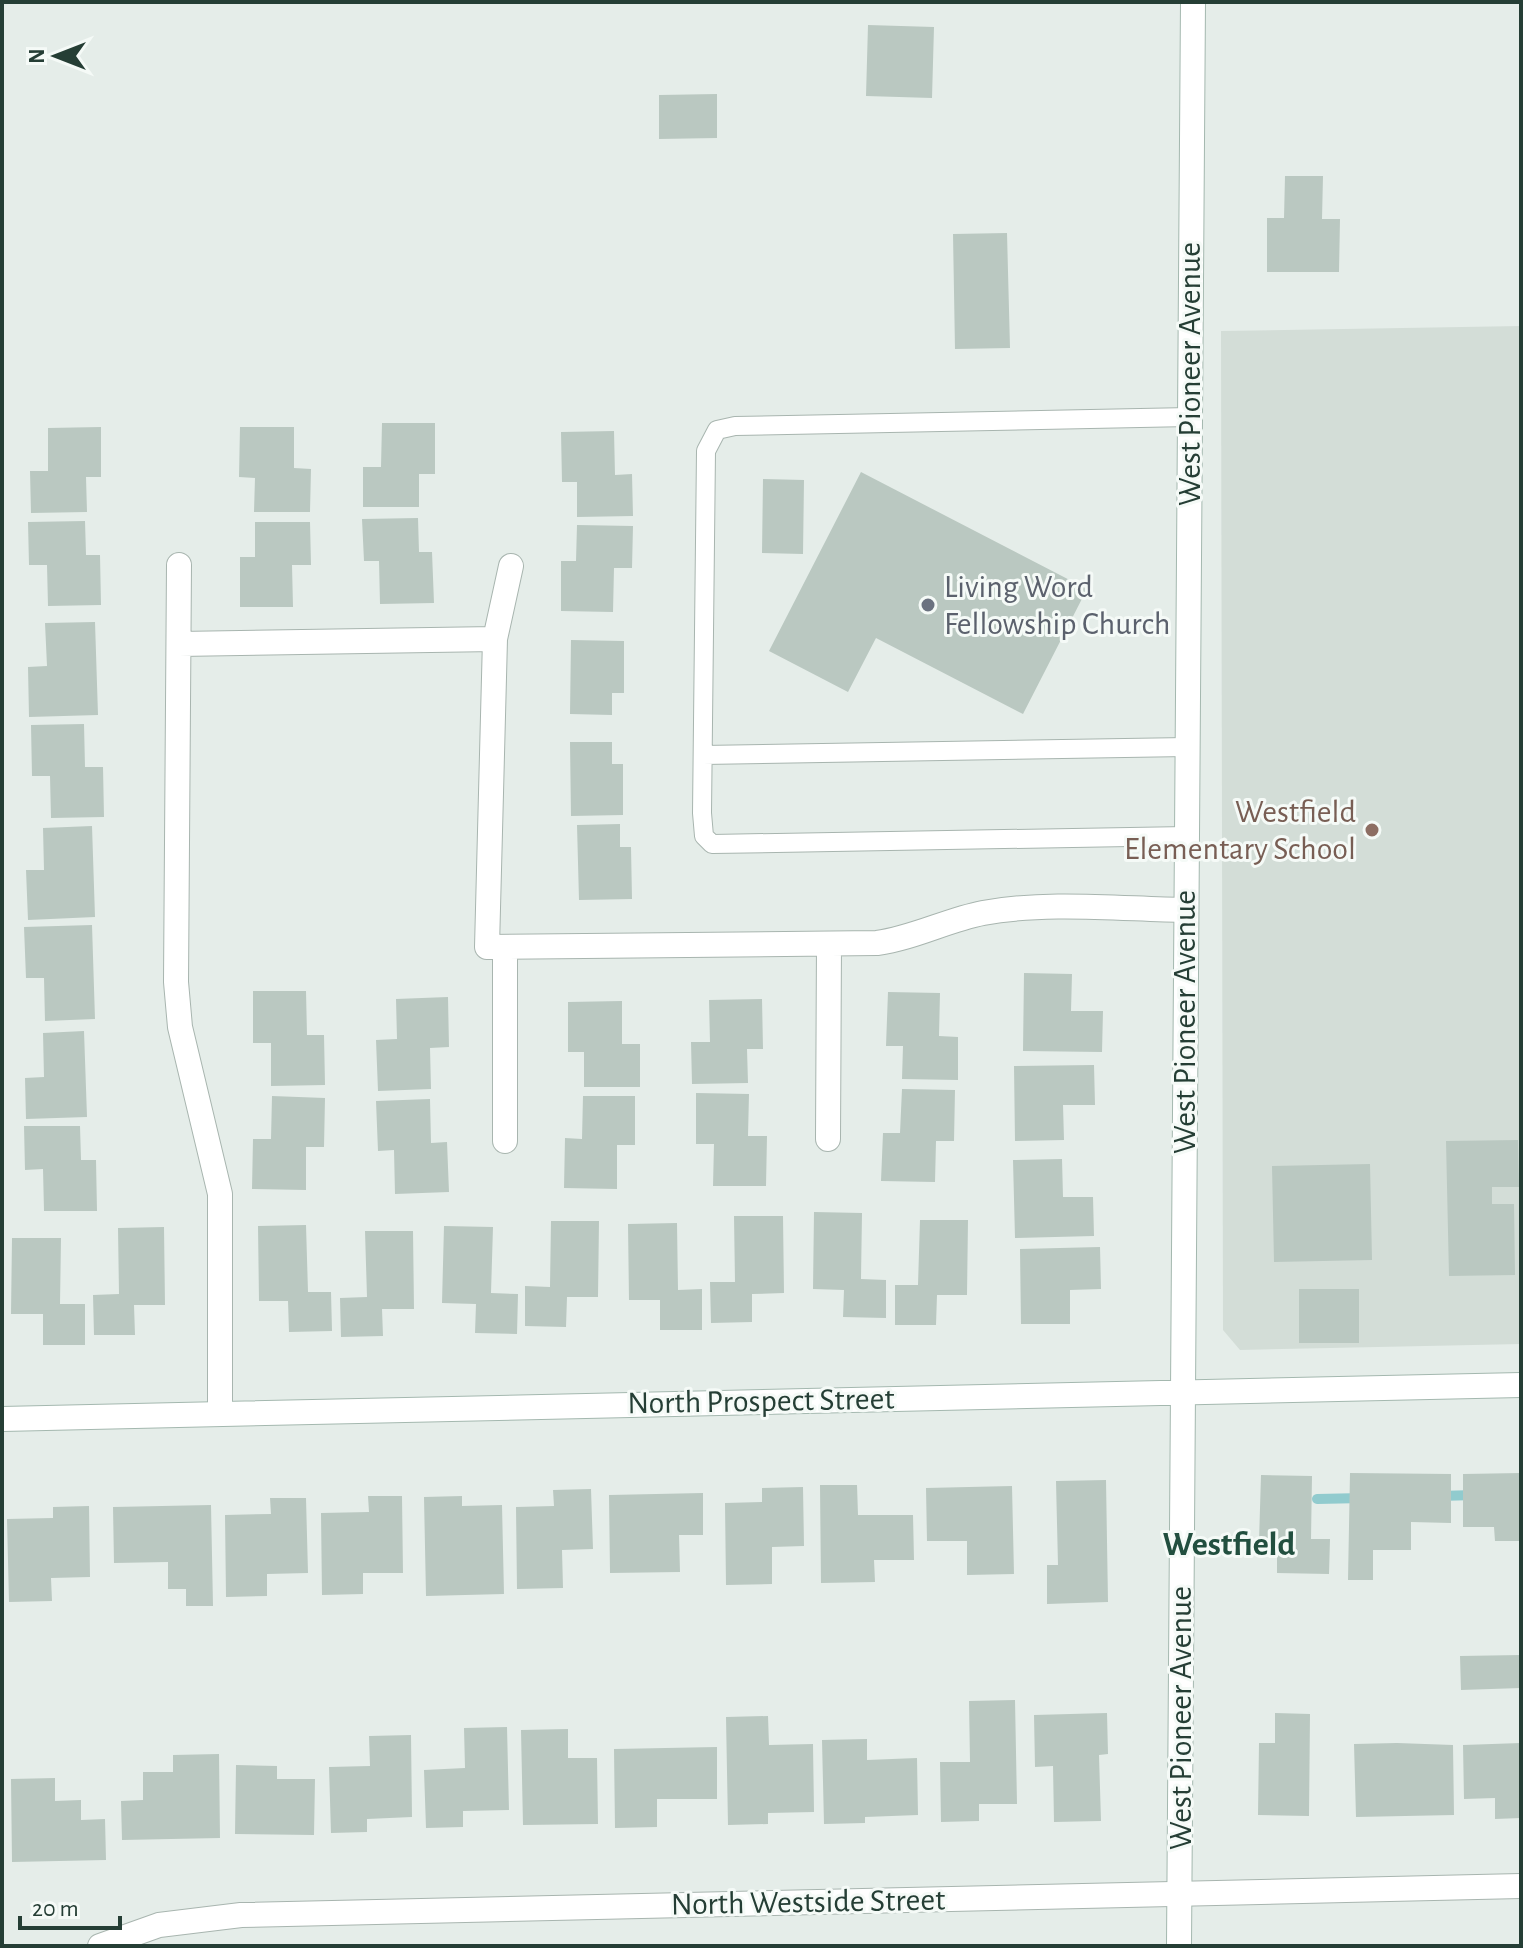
<svg xmlns="http://www.w3.org/2000/svg" width="1523" height="1948" viewBox="0 0 1523 1948" font-family="'Alegreya Sans',sans-serif">
<rect width="100%" height="100%" fill="#e5ede9"/>
<path fill="#d3ddd7" d="M 1521,326 L 1521,1344 L 1240,1350 L 1223,1330 L 1221,331 Z"/>
<g fill="none" stroke-linecap="round" stroke-linejoin="round">
<path stroke="#91cbce" stroke-width="10" d="M 1439,1496 L 1475,1495
M 1317,1499 L 1363,1498"/>
</g>
<path fill="#bac8c1" d="M 868,25 L 934,27 L 932,98 L 866,96 Z
M 717,94 L 717,138 L 659,139 L 659,95 Z
M 1285,176 L 1323,176 L 1322,219 L 1340,219 L 1339,272 L 1267,272 L 1267,218 L 1284,218 Z
M 1007,233 L 1010,348 L 955,349 L 953,234 Z
M 382,423 L 435,423 L 435,474 L 419,474 L 419,507 L 363,507 L 363,467 L 381,467 Z
M 101,427 L 101,477 L 86,477 L 87,512 L 31,513 L 30,471 L 48,471 L 48,428 Z
M 240,427 L 294,427 L 294,468 L 311,469 L 310,512 L 254,512 L 255,478 L 239,477 Z
M 614,431 L 615,475 L 632,474 L 633,516 L 577,517 L 577,482 L 562,482 L 561,432 Z
M 861,472 L 1087,589 L 1023,714 L 876,638 L 848,692 L 769,651 Z
M 763,479 L 804,480 L 803,554 L 762,553 Z
M 418,518 L 419,552 L 432,552 L 434,603 L 380,604 L 379,561 L 364,561 L 362,519 Z
M 85,521 L 86,555 L 100,555 L 101,605 L 48,606 L 47,565 L 29,565 L 28,522 Z
M 255,522 L 310,522 L 311,565 L 292,565 L 293,607 L 240,607 L 240,557 L 255,557 Z
M 577,525 L 633,526 L 632,568 L 614,568 L 613,612 L 561,611 L 561,561 L 576,561 Z
M 95,622 L 98,715 L 29,717 L 28,667 L 47,666 L 45,623 Z
M 571,640 L 624,641 L 624,693 L 612,693 L 612,715 L 570,714 Z
M 84,724 L 85,767 L 103,767 L 104,817 L 51,818 L 50,776 L 32,776 L 31,725 Z
M 570,742 L 612,742 L 612,764 L 623,764 L 623,815 L 571,816 Z
M 620,824 L 620,847 L 631,847 L 632,899 L 579,900 L 577,825 Z
M 92,826 L 95,917 L 28,920 L 26,870 L 44,870 L 43,828 Z
M 92,925 L 95,1019 L 45,1021 L 44,978 L 26,978 L 24,927 Z
M 1024,973 L 1072,974 L 1071,1011 L 1103,1011 L 1102,1052 L 1023,1051 Z
M 253,991 L 306,991 L 307,1035 L 324,1035 L 325,1085 L 271,1086 L 271,1043 L 253,1043 Z
M 888,992 L 940,993 L 939,1036 L 958,1037 L 958,1080 L 902,1079 L 903,1046 L 886,1046 Z
M 448,997 L 449,1047 L 430,1048 L 431,1089 L 378,1091 L 376,1040 L 397,1039 L 396,999 Z
M 762,999 L 763,1049 L 747,1049 L 748,1083 L 692,1084 L 691,1042 L 710,1042 L 709,1000 Z
M 622,1001 L 622,1044 L 640,1044 L 640,1087 L 584,1087 L 584,1052 L 568,1052 L 568,1002 Z
M 84,1031 L 87,1117 L 26,1119 L 25,1078 L 44,1077 L 43,1033 Z
M 1094,1065 L 1095,1105 L 1063,1105 L 1064,1140 L 1015,1141 L 1014,1066 Z
M 902,1089 L 955,1090 L 954,1141 L 936,1141 L 935,1182 L 881,1181 L 883,1133 L 900,1133 Z
M 696,1093 L 749,1094 L 748,1136 L 767,1136 L 766,1186 L 713,1186 L 714,1144 L 696,1144 Z
M 272,1096 L 325,1098 L 324,1147 L 306,1147 L 306,1190 L 252,1189 L 253,1139 L 271,1139 Z
M 583,1096 L 635,1096 L 635,1145 L 617,1145 L 617,1189 L 564,1188 L 565,1138 L 582,1139 Z
M 430,1099 L 431,1143 L 447,1142 L 449,1192 L 395,1194 L 394,1150 L 378,1151 L 376,1101 Z
M 24,1126 L 80,1126 L 81,1160 L 96,1160 L 97,1211 L 44,1211 L 43,1169 L 25,1170 Z
M 1518,1140 L 1519,1187 L 1492,1187 L 1492,1204 L 1514,1204 L 1515,1275 L 1449,1276 L 1446,1141 Z
M 1062,1159 L 1063,1197 L 1093,1197 L 1094,1236 L 1015,1238 L 1013,1160 Z
M 1370,1164 L 1372,1260 L 1274,1262 L 1272,1166 Z
M 814,1212 L 862,1213 L 861,1279 L 886,1280 L 886,1318 L 843,1317 L 844,1290 L 813,1289 Z
M 734,1216 L 783,1216 L 784,1293 L 752,1294 L 752,1322 L 711,1323 L 710,1282 L 735,1282 Z
M 920,1220 L 968,1220 L 967,1295 L 937,1295 L 936,1325 L 895,1325 L 895,1285 L 918,1285 Z
M 551,1221 L 599,1221 L 598,1297 L 567,1297 L 566,1327 L 525,1326 L 525,1286 L 550,1287 Z
M 677,1223 L 678,1290 L 702,1289 L 702,1330 L 660,1330 L 660,1300 L 629,1300 L 628,1224 Z
M 306,1225 L 308,1292 L 331,1292 L 332,1331 L 289,1332 L 288,1301 L 259,1301 L 258,1226 Z
M 444,1226 L 493,1227 L 491,1293 L 518,1294 L 517,1334 L 475,1333 L 476,1304 L 442,1303 Z
M 164,1227 L 165,1305 L 134,1305 L 135,1335 L 94,1335 L 93,1295 L 119,1294 L 118,1228 Z
M 365,1231 L 413,1231 L 414,1309 L 382,1309 L 383,1336 L 341,1337 L 340,1298 L 367,1297 Z
M 12,1238 L 61,1238 L 60,1304 L 85,1304 L 85,1345 L 43,1345 L 43,1314 L 11,1314 Z
M 1100,1247 L 1101,1289 L 1070,1290 L 1070,1324 L 1021,1324 L 1020,1249 Z
M 1299,1289 L 1359,1289 L 1359,1343 L 1299,1343 Z
M 1350,1473 L 1451,1474 L 1451,1523 L 1411,1522 L 1411,1550 L 1373,1550 L 1373,1580 L 1348,1580 Z
M 1521,1473 L 1521,1541 L 1495,1541 L 1494,1527 L 1463,1527 L 1463,1474 Z
M 1261,1475 L 1312,1476 L 1311,1539 L 1330,1539 L 1329,1574 L 1277,1573 L 1277,1543 L 1259,1542 Z
M 1106,1480 L 1108,1602 L 1047,1604 L 1047,1565 L 1058,1565 L 1056,1481 Z
M 820,1485 L 857,1485 L 858,1515 L 913,1515 L 914,1560 L 874,1560 L 875,1582 L 821,1583 Z
M 1012,1486 L 1014,1574 L 967,1575 L 967,1541 L 927,1541 L 926,1488 Z
M 803,1487 L 804,1546 L 772,1547 L 772,1584 L 726,1585 L 725,1503 L 762,1502 L 762,1488 Z
M 591,1489 L 593,1549 L 562,1550 L 563,1588 L 517,1589 L 516,1507 L 554,1506 L 553,1490 Z
M 703,1493 L 703,1535 L 679,1535 L 680,1572 L 610,1573 L 609,1495 Z
M 368,1496 L 402,1496 L 403,1573 L 363,1573 L 363,1594 L 322,1595 L 321,1513 L 369,1512 Z
M 462,1496 L 462,1506 L 502,1505 L 504,1594 L 426,1596 L 424,1497 Z
M 270,1498 L 306,1498 L 308,1573 L 267,1574 L 267,1596 L 226,1597 L 225,1515 L 271,1514 Z
M 211,1505 L 213,1606 L 186,1606 L 186,1589 L 168,1589 L 168,1562 L 114,1563 L 113,1507 Z
M 89,1506 L 90,1577 L 51,1578 L 52,1601 L 9,1602 L 7,1519 L 53,1518 L 53,1507 Z
M 1521,1655 L 1521,1688 L 1461,1690 L 1460,1656 Z
M 1015,1700 L 1017,1804 L 979,1804 L 979,1821 L 941,1822 L 940,1762 L 970,1762 L 969,1701 Z
M 1107,1713 L 1108,1754 L 1099,1755 L 1101,1821 L 1054,1822 L 1053,1766 L 1035,1767 L 1034,1715 Z
M 1275,1713 L 1310,1714 L 1309,1816 L 1258,1815 L 1259,1743 L 1275,1743 Z
M 768,1716 L 769,1745 L 813,1744 L 814,1812 L 768,1813 L 768,1824 L 728,1825 L 726,1717 Z
M 507,1727 L 509,1810 L 463,1811 L 463,1827 L 426,1828 L 424,1770 L 465,1768 L 464,1728 Z
M 568,1729 L 568,1758 L 597,1758 L 598,1824 L 523,1825 L 521,1730 Z
M 411,1735 L 412,1817 L 367,1819 L 367,1832 L 331,1833 L 329,1767 L 370,1766 L 369,1736 Z
M 867,1739 L 867,1760 L 917,1758 L 918,1815 L 865,1817 L 865,1823 L 824,1824 L 822,1740 Z
M 1397,1743 L 1453,1745 L 1454,1815 L 1356,1817 L 1354,1744 Z
M 1521,1743 L 1521,1818 L 1495,1819 L 1495,1798 L 1464,1799 L 1463,1745 Z
M 717,1747 L 717,1799 L 657,1799 L 657,1827 L 615,1828 L 614,1749 Z
M 219,1754 L 220,1838 L 122,1840 L 121,1801 L 143,1800 L 143,1772 L 173,1772 L 173,1755 Z
M 236,1765 L 277,1766 L 277,1779 L 315,1779 L 314,1835 L 235,1834 Z
M 55,1778 L 55,1801 L 81,1800 L 81,1820 L 105,1819 L 106,1860 L 12,1862 L 11,1779 Z"/>
<g fill="none" stroke-linecap="round" stroke-linejoin="round">
<defs>
<path id="lane" d="M 703,755 L 1187,747
M 1187,836 L 712,844 L 704,836 L 702,813 L 706,451 L 717,430 L 735,426 L 1190,417"/>
<path id="street" d="M 179,565 L 176,982 L 180,1027 L 220,1194 L 220,1413
M 511,566 L 495,639 L 487,947 L 877,943 C 914,938 947,920 983,913 C 1048,901 1120,909 1186,910
M 179,644 L 495,639
M 505,947 L 505,1141
M 828,1139 L 829,944
M 100,1946 L 159,1925 L 241,1915 L 1521,1886"/>
<path id="secondary" d="M 2,1419 L 1521,1385
M 1179,1946 L 1193,2"/>
</defs>
<use href="#lane" stroke="#a8b5af" stroke-width="20"/>
<use href="#street" stroke="#a8b5af" stroke-width="26"/>
<use href="#secondary" stroke="#a4b8af" stroke-width="26"/>
<use href="#lane" stroke="#fff" stroke-width="18"/>
<use href="#street" stroke="#fff" stroke-width="24"/>
<use href="#secondary" stroke="#fff" stroke-width="24"/>
</g>
<circle fill="#6b7280" stroke="#f5faf7" stroke-width="3" cx="928" cy="605" r="8"/>
<circle fill="#8d6e63" stroke="#f5faf7" stroke-width="3" cx="1372" cy="830" r="8"/>
<g text-anchor="middle" dominant-baseline="central" stroke-width="6" stroke-linejoin="round" paint-order="stroke">
<g font-size="32" fill="#253e35" stroke="#f5faf7">
<text transform="translate(1190 374) rotate(-90)">West Pioneer Avenue</text>
<text transform="translate(1185 1022) rotate(-90)">West Pioneer Avenue</text>
<text transform="translate(761 1401) rotate(-1)">North Prospect Street</text>
<text transform="translate(1181 1718) rotate(-90)">West Pioneer Avenue</text>
<text transform="translate(808 1902) rotate(-1)">North Westside Street</text>
</g>
<g font-size="32" fill="#5b616d" stroke="#f5faf7" text-anchor="start">
<text x="944" y="587">Living Word<tspan x="944" dy="37">Fellowship Church</tspan></text>
</g>
<g font-size="32" fill="#785e54" stroke="#f5faf7" text-anchor="end">
<text x="1356" y="812">Westfield<tspan x="1356" dy="37">Elementary School</tspan></text>
</g>
<g font-size="34" font-weight="bold" fill="#224f3f" stroke="#f5faf7">
<text x="1229" y="1545">Westfield</text>
</g>
</g>
<rect width="1523" height="1948" fill="none" stroke="#253e35" stroke-width="8"/>
<g transform="translate(56 56) rotate(270)" stroke="#f5faf7" stroke-width="6" paint-order="stroke">
<path d="M0-6L14 30L0 20L-14 30Z" fill="#253e35"/>
<text y="-12" font-size="22" font-weight="bold" text-anchor="middle" fill="#253e35">N</text>
</g>
<path d="M20 1916v12h100v-12" fill="none" stroke="#253e35" stroke-width="4"/>
<text x="32" y="1916" font-size="24" fill="#253e35" stroke="#f5faf7" stroke-width="6" paint-order="stroke">20 m</text>
</svg>
